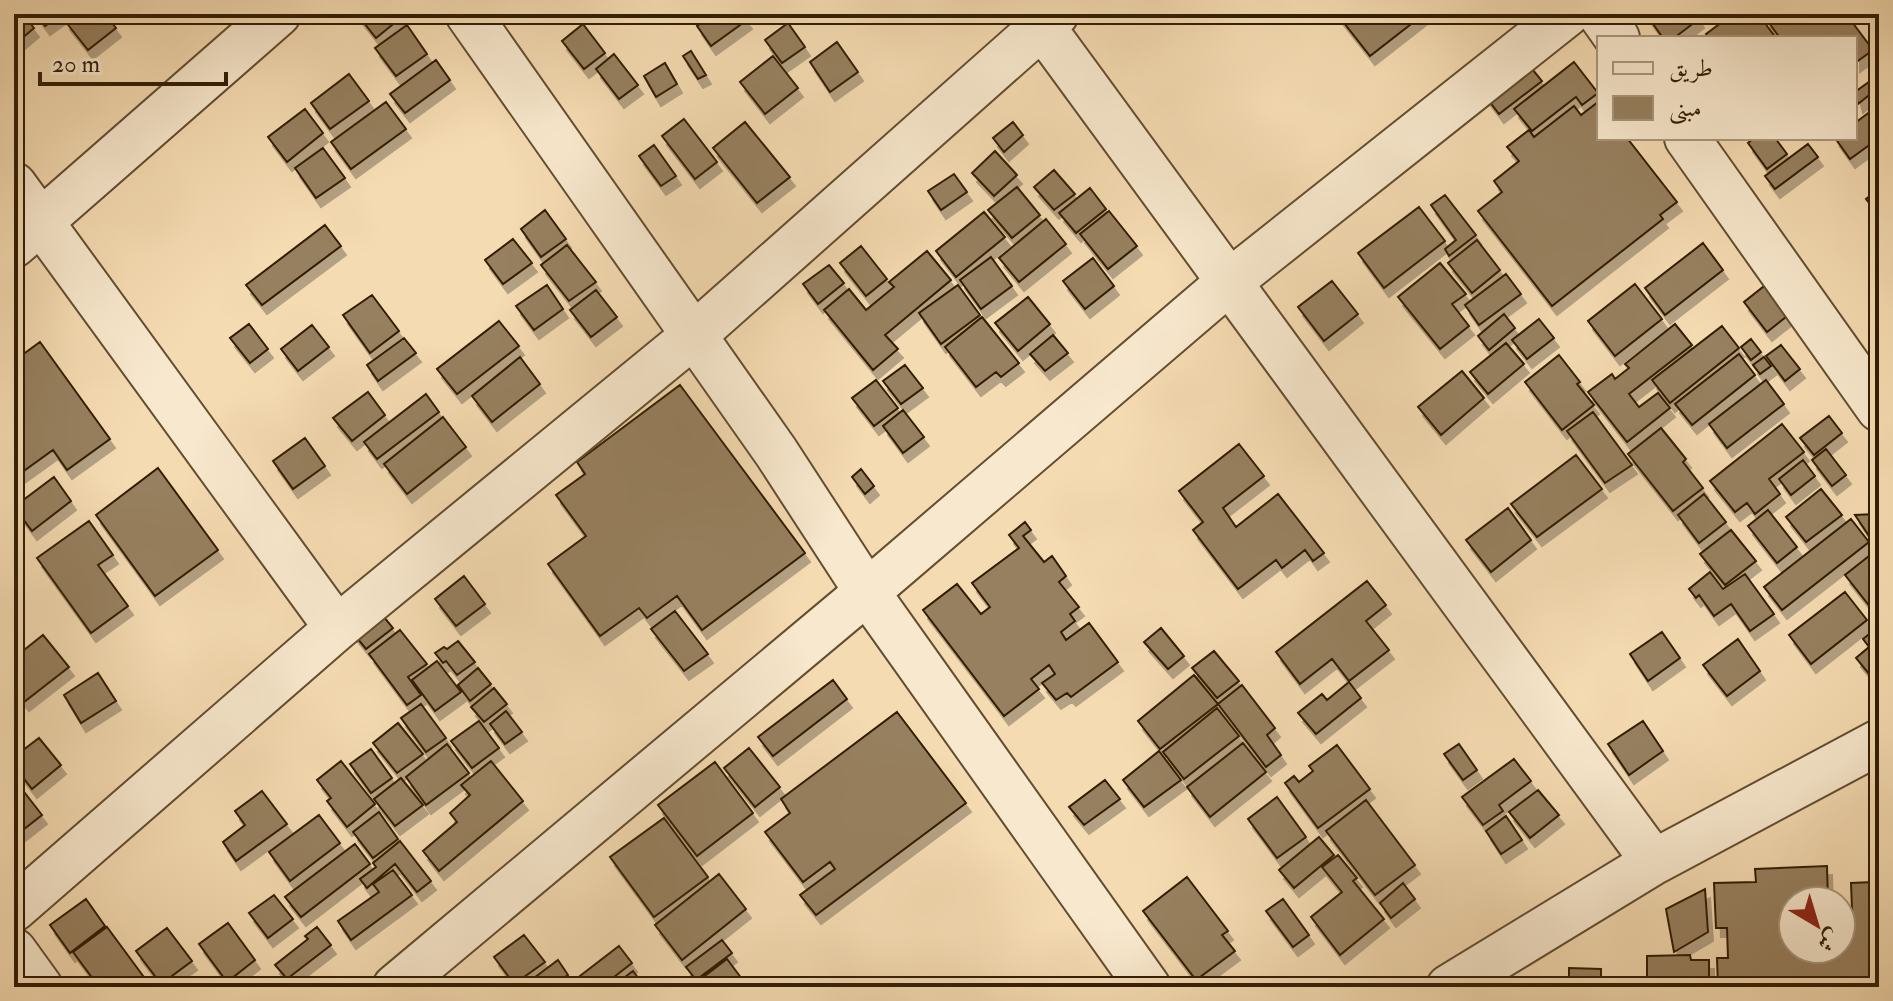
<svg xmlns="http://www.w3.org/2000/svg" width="1893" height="1001" viewBox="0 0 1893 1001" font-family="'IM FELL Double Pica',Amiri,serif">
<defs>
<filter id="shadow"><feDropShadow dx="5" dy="9" stdDeviation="0" flood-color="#0004"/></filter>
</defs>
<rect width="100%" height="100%" fill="#f5dbb2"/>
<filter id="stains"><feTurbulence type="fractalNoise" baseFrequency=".0025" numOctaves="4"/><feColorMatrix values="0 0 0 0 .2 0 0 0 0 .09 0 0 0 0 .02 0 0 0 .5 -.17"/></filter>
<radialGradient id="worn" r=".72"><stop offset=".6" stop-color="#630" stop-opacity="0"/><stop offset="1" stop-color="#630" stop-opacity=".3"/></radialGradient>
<path fill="#97805f" stroke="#321e05" stroke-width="2" filter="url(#shadow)" d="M 14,14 L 23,14 L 34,28 L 14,45 Z
M 36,14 L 62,14 L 45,26 Z
M 74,14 L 105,14 L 116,28 L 88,50 L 65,21 Z
M 357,14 L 399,14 L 402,17 L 376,38 Z
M 713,14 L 742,14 L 747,20 L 711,46 L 697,26 Z
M 1337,14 L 1424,14 L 1370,56 Z
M 1646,14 L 1696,14 L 1699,19 L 1674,38 L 1663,38 Z
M 1733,14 L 1758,14 L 1776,38 L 1709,38 L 1706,34 Z
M 1773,14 L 1846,14 L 1873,50 L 1855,63 L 1855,38 L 1780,38 L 1766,19 Z
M 788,23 L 805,47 L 782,63 L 765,40 Z
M 583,24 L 605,53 L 584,69 L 562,41 Z
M 407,25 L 427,54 L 396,76 L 375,48 Z
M 837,42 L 858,72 L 830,92 L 810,62 Z
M 691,51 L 706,75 L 698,79 L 683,56 Z
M 614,54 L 638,85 L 619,99 L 596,69 Z
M 773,56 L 798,88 L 765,114 L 740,82 Z
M 436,60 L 450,80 L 405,113 L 390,94 Z
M 1574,62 L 1598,93 L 1582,105 L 1576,97 L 1532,131 L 1514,109 Z
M 665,63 L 677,84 L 656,97 L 644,76 Z
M 1528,64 L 1542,81 L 1499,114 L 1486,97 Z
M 349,74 L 369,101 L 330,129 L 311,103 Z
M 1873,79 L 1878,88 L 1858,104 L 1855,92 Z
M 386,102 L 406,129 L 351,169 L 331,142 Z
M 1598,102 L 1599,138 L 1627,138 L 1677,202 L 1660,215 L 1663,219 L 1552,306 L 1478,211 L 1502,192 L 1494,181 L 1519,161 L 1507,147 L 1529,130 L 1534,137 L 1574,106 L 1581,115 Z
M 1879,105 L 1879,138 L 1850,159 L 1835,138 L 1855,138 L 1855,123 Z
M 305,109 L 323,133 L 287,162 L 268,137 Z
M 684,119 L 717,162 L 695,179 L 662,136 Z
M 745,122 L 790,177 L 757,203 L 713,148 Z
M 1013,122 L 1023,135 L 1004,152 L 993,138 Z
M 1754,138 L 1775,138 L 1787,154 L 1767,169 L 1748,143 Z
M 1808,144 L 1818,157 L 1775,189 L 1765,176 Z
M 654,145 L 676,176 L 661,186 L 639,156 Z
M 323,148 L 345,178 L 316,198 L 295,168 Z
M 995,151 L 1017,175 L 994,196 L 972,173 Z
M 1054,170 L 1075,194 L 1054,210 L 1034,187 Z
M 954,174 L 967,192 L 941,210 L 928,191 Z
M 1017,187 L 1040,215 L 1012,238 L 988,210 Z
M 1090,188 L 1106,209 L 1076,233 L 1059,213 Z
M 1879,189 L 1879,216 L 1866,199 Z
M 1445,195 L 1476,235 L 1449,256 L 1445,249 L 1456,240 L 1431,205 Z
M 1419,207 L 1445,241 L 1384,288 L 1358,253 Z
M 545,210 L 566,239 L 541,257 L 521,229 Z
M 1109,211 L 1137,246 L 1108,269 L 1080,234 Z
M 984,212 L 1005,237 L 956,277 L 936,251 Z
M 1046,219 L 1066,244 L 1019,282 L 999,258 Z
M 325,225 L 341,246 L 262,305 L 246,285 Z
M 513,239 L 532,263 L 503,284 L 485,260 Z
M 1477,240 L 1500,270 L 1472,293 L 1448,263 Z
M 1703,243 L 1723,270 L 1665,315 L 1645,288 Z
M 567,245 L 596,282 L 569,301 L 541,265 Z
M 861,246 L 887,279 L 866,296 L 840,263 Z
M 927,251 L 951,280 L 885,335 L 898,349 L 873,370 L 824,310 L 849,289 L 866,310 L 894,287 L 889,282 Z
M 991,257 L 1012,286 L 981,309 L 960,280 Z
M 1093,258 L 1114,286 L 1085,309 L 1063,281 Z
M 1440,263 L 1466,294 L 1452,304 L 1469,326 L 1440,349 L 1398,297 Z
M 829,265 L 844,283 L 818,304 L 803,284 Z
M 1506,274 L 1521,294 L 1479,325 L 1465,305 Z
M 1332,281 L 1358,314 L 1324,341 L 1298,307 Z
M 1768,283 L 1791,313 L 1767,332 L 1744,302 Z
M 1635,284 L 1662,319 L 1615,356 L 1588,321 Z
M 547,285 L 563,309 L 534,330 L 516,306 Z
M 958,285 L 980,315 L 941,344 L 919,313 Z
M 596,290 L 617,317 L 591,337 L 570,310 Z
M 372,295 L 399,331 L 370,353 L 343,315 Z
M 1028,297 L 1050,324 L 1018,351 L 995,323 Z
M 1504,314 L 1515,328 L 1489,350 L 1478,336 Z
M 982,317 L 1019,363 L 1001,377 L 996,372 L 976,387 L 945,347 Z
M 1539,319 L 1554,338 L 1527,359 L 1512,340 Z
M 499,321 L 519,346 L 457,394 L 437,369 Z
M 249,324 L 268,349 L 250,363 L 230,338 Z
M 1675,324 L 1692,345 L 1629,394 L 1639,407 L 1658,393 L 1670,408 L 1627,442 L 1588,392 L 1612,374 L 1615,379 L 1629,368 L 1625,364 Z
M 312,325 L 329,347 L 298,371 L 281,349 Z
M 1722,326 L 1739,348 L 1670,403 L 1652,380 Z
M 1053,335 L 1068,353 L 1045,371 L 1030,354 Z
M 404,338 L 416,353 L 378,381 L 367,365 Z
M 1751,339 L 1761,352 L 1751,360 L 1741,347 Z
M 40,342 L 110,439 L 67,470 L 53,450 L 14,478 L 14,361 Z
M 1506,343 L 1524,364 L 1488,394 L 1470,372 Z
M 1781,345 L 1800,369 L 1785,381 L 1766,356 Z
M 1739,354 L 1755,375 L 1692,425 L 1675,404 Z
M 1559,355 L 1580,382 L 1577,384 L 1594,405 L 1562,430 L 1525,382 Z
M 520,357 L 540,384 L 492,422 L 472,396 Z
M 1764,357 L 1771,366 L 1760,374 L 1753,365 Z
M 905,365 L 923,388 L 901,404 L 883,381 Z
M 1462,371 L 1484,398 L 1441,435 L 1418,407 Z
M 876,380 L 898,408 L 874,426 L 852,398 Z
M 1766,380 L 1784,404 L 1727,448 L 1709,424 Z
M 680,385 L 805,553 L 702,630 L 677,596 L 647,618 L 639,608 L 600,636 L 548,564 L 586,536 L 556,495 L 585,474 L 577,462 Z
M 368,392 L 385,415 L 352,441 L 333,418 Z
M 426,394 L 439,412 L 377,459 L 364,442 Z
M 903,410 L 924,437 L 903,453 L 883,426 Z
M 1593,412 L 1632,465 L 1605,483 L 1567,431 Z
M 1829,416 L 1842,433 L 1814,455 L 1800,438 Z
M 443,417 L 466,447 L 407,494 L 384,464 Z
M 1782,424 L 1804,452 L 1769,479 L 1780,494 L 1755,514 L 1747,503 L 1735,512 L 1710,481 Z
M 1661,428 L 1686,459 L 1683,462 L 1703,488 L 1673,511 L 1628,454 Z
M 305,438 L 325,466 L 293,489 L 273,461 Z
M 1239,444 L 1264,476 L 1223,508 L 1236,527 L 1278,494 L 1324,553 L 1313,561 L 1305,550 L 1282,568 L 1276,560 L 1238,589 L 1193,530 L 1203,522 L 1179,491 Z
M 1826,449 L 1846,475 L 1832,486 L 1812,460 Z
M 1576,455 L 1602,489 L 1537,537 L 1511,504 Z
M 1803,460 L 1815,476 L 1791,495 L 1779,479 Z
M 158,468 L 218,550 L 155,596 L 96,515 Z
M 861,469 L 874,486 L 865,494 L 852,477 Z
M 54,477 L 71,501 L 32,531 L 14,507 Z
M 1821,489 L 1842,515 L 1806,542 L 1786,517 Z
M 1704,494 L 1726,522 L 1699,543 L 1678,515 Z
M 1508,508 L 1531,540 L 1491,572 L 1466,540 Z
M 1768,510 L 1797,547 L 1777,563 L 1748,526 Z
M 1876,514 L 1879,518 L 1879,542 L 1875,545 L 1855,515 Z
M 1851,519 L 1869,542 L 1782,610 L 1764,587 Z
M 89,521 L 113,555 L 98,565 L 128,606 L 91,633 L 37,558 Z
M 1025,522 L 1031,530 L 1023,536 L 1044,562 L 1052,556 L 1066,576 L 1059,582 L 1079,607 L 1070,614 L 1075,621 L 1061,632 L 1066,640 L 1089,623 L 1118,662 L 1071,697 L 1067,693 L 1056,700 L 1042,683 L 1055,674 L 1049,665 L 1031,679 L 1039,689 L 1004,716 L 923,610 L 957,584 L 981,614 L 990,607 L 972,583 L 1019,548 L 1009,535 Z
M 1731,530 L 1756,561 L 1725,585 L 1700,554 Z
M 1879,548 L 1879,618 L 1845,575 Z
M 1710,572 L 1723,589 L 1745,574 L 1774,614 L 1750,631 L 1731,604 L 1714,616 L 1699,595 L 1696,598 L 1689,589 Z
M 464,576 L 485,604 L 456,626 L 435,599 Z
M 1367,581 L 1386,605 L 1366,621 L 1389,650 L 1349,681 L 1332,659 L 1300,684 L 1276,652 Z
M 1845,592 L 1867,620 L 1811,664 L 1789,635 Z
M 379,611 L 393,628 L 366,649 L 352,632 Z
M 675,611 L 708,654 L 684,671 L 651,629 Z
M 1879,626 L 1879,675 L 1873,679 L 1856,658 L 1869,647 L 1863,639 Z
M 1161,628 L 1184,656 L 1168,669 L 1144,642 Z
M 400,630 L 427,664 L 408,677 L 421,695 L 407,705 L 369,654 Z
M 1662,632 L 1680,658 L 1648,681 L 1630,654 Z
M 43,635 L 69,667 L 24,702 L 14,690 L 14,658 Z
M 1738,639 L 1760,671 L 1727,696 L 1703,665 Z
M 458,641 L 475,662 L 457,675 L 446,661 L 443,663 L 435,653 L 444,647 L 447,649 Z
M 1214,651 L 1239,681 L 1217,698 L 1192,668 Z
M 437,661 L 461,692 L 435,711 L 412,680 Z
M 478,668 L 491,684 L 470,701 L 458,685 Z
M 98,673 L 116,701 L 81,723 L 64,695 Z
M 1194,675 L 1218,704 L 1160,749 L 1138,721 Z
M 833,680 L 847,699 L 773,756 L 758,737 Z
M 1349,682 L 1361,698 L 1316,734 L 1298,713 L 1322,694 L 1327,700 Z
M 1242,685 L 1275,728 L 1267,735 L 1281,755 L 1266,767 L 1218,704 Z
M 494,688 L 507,704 L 484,722 L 471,707 Z
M 421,704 L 446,738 L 426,752 L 401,718 Z
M 1217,708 L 1239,736 L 1184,779 L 1163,752 Z
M 506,711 L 522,732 L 505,744 L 490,724 Z
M 897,712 L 966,803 L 816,915 L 800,895 L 835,869 L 830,862 L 803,882 L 765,832 L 790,813 L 781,799 Z
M 479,721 L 499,748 L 472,768 L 451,741 Z
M 1643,721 L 1663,751 L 1629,775 L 1608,744 Z
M 398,723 L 423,754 L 397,773 L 373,743 Z
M 39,738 L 61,765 L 32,789 L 14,766 L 14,757 Z
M 1243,743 L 1266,772 L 1210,817 L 1187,787 Z
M 447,744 L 469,773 L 426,805 L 406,777 Z
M 1459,744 L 1477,770 L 1463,780 L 1444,754 Z
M 1337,745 L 1370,789 L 1318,828 L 1285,783 L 1294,776 L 1299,782 L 1313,771 L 1309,766 Z
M 749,748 L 780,787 L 755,807 L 724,768 Z
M 371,749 L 392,778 L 371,793 L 350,764 Z
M 1159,751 L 1181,780 L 1144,807 L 1123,780 Z
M 1514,759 L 1531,781 L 1499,805 L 1503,811 L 1483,825 L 1462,797 Z
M 341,761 L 375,804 L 347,827 L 327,801 L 331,798 L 317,780 Z
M 491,761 L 523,801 L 439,871 L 423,851 L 457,822 L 450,813 L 470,795 L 461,785 Z
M 715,762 L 753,813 L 697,856 L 658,805 Z
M 401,778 L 423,805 L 395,826 L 374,799 Z
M 14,779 L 42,815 L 14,837 Z
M 1105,780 L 1120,799 L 1084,825 L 1069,807 Z
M 1538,790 L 1559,815 L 1530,838 L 1509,812 Z
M 262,791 L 287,824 L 236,861 L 223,842 L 245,825 L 235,811 Z
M 1277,797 L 1306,837 L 1277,858 L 1248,819 Z
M 1366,800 L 1415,865 L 1375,895 L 1326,831 Z
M 379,812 L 398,839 L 373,858 L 353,832 Z
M 319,815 L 340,843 L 290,881 L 269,852 Z
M 1506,816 L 1522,840 L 1501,854 L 1486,831 Z
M 664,818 L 708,877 L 654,917 L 610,857 Z
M 1319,837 L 1334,855 L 1294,888 L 1279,870 Z
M 400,841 L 431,881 L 417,892 L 395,864 L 367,888 L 360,879 L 376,867 L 373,863 Z
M 355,844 L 370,864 L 301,917 L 285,897 Z
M 1338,855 L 1357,878 L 1353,881 L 1384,919 L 1340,955 L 1311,917 L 1342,892 L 1322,867 Z
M 1827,866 L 1828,901 L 1793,901 L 1793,949 L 1841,949 L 1841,935 L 1853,935 L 1851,883 L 1874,882 L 1876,923 L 1879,923 L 1879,987 L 1718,987 L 1717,958 L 1728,958 L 1727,928 L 1716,928 L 1714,883 L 1756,882 L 1755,869 Z
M 393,870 L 412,895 L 351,940 L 338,921 L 379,892 L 373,884 Z
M 719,874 L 746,909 L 682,960 L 655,925 Z
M 1187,877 L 1228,931 L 1222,935 L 1235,951 L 1196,980 L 1143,911 Z
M 1403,883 L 1415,899 L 1391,918 L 1380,903 Z
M 1705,889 L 1708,932 L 1674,952 L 1666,909 Z
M 274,895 L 293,919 L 268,938 L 249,913 Z
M 86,899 L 105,926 L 70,953 L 50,925 Z
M 1283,899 L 1309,935 L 1293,947 L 1266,911 Z
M 228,923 L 255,960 L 227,982 L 199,944 Z
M 107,927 L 149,984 L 145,987 L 99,987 L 73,952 Z
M 317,927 L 331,945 L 287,979 L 275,965 L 308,939 L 305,936 Z
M 167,928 L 192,961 L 161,984 L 136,951 Z
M 524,935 L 545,962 L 514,984 L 494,957 Z
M 722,940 L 732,953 L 696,980 L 686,967 Z
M 619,946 L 632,963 L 601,987 L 588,987 L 580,976 Z
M 1690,955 L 1691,960 L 1709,960 L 1709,987 L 1685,987 L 1685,981 L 1647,981 L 1647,956 Z
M 727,959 L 748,987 L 708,987 L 702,978 Z
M 558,960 L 568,975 L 551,987 L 522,987 Z
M 1569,968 L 1601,969 L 1601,987 L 1569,987 Z
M 633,971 L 645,987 L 612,987 Z"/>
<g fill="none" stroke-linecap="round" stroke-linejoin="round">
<defs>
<path id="minor" d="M 468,14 L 776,452 L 867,592 L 1148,987
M 1033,14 L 1654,862
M 1600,14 L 1617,38
M 1687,138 L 1879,409
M 14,185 L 337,628
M 14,245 L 278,14
M 14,909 L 337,628 L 693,336 L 1056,14
M 14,951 L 40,987
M 395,987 L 867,592 L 1228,283 L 1567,14
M 1449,987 L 1654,862 L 1879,742"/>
</defs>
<use href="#minor" stroke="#634d30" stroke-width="48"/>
<use href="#minor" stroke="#f8e8cd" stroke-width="44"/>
</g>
<rect width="1893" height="1001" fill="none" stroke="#f5dbb2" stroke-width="48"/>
<rect x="16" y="16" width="1861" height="969" fill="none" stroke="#321e05" stroke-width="4"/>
<rect x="24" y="24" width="1845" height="953" fill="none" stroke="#321e05" stroke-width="2"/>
<rect x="1597" y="36" width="260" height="104" fill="#f8e8cd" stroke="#a9977d" stroke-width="2"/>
<rect x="1613" y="62" width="40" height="12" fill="#f8e8cd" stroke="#a9977d" stroke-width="2"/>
<text x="1669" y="76" font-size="24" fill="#321e05">طريق</text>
<rect x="1613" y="96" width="40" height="24" fill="#97805f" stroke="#a9977d" stroke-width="2"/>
<text x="1669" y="116" font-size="24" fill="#321e05">مبنى</text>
<g transform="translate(1817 925) rotate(142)"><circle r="38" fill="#f8e8cd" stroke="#a9977d" stroke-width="2"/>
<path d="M0-6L14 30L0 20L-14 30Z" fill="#8f2418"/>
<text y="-12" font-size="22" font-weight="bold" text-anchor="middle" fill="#321e05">ش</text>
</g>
<path d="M40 72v12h186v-12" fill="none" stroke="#321e05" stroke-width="4"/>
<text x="52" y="72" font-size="24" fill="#321e05" stroke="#f8e8cd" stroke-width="6" paint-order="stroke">20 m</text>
<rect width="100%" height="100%" filter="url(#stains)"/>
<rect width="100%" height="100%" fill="url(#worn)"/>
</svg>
